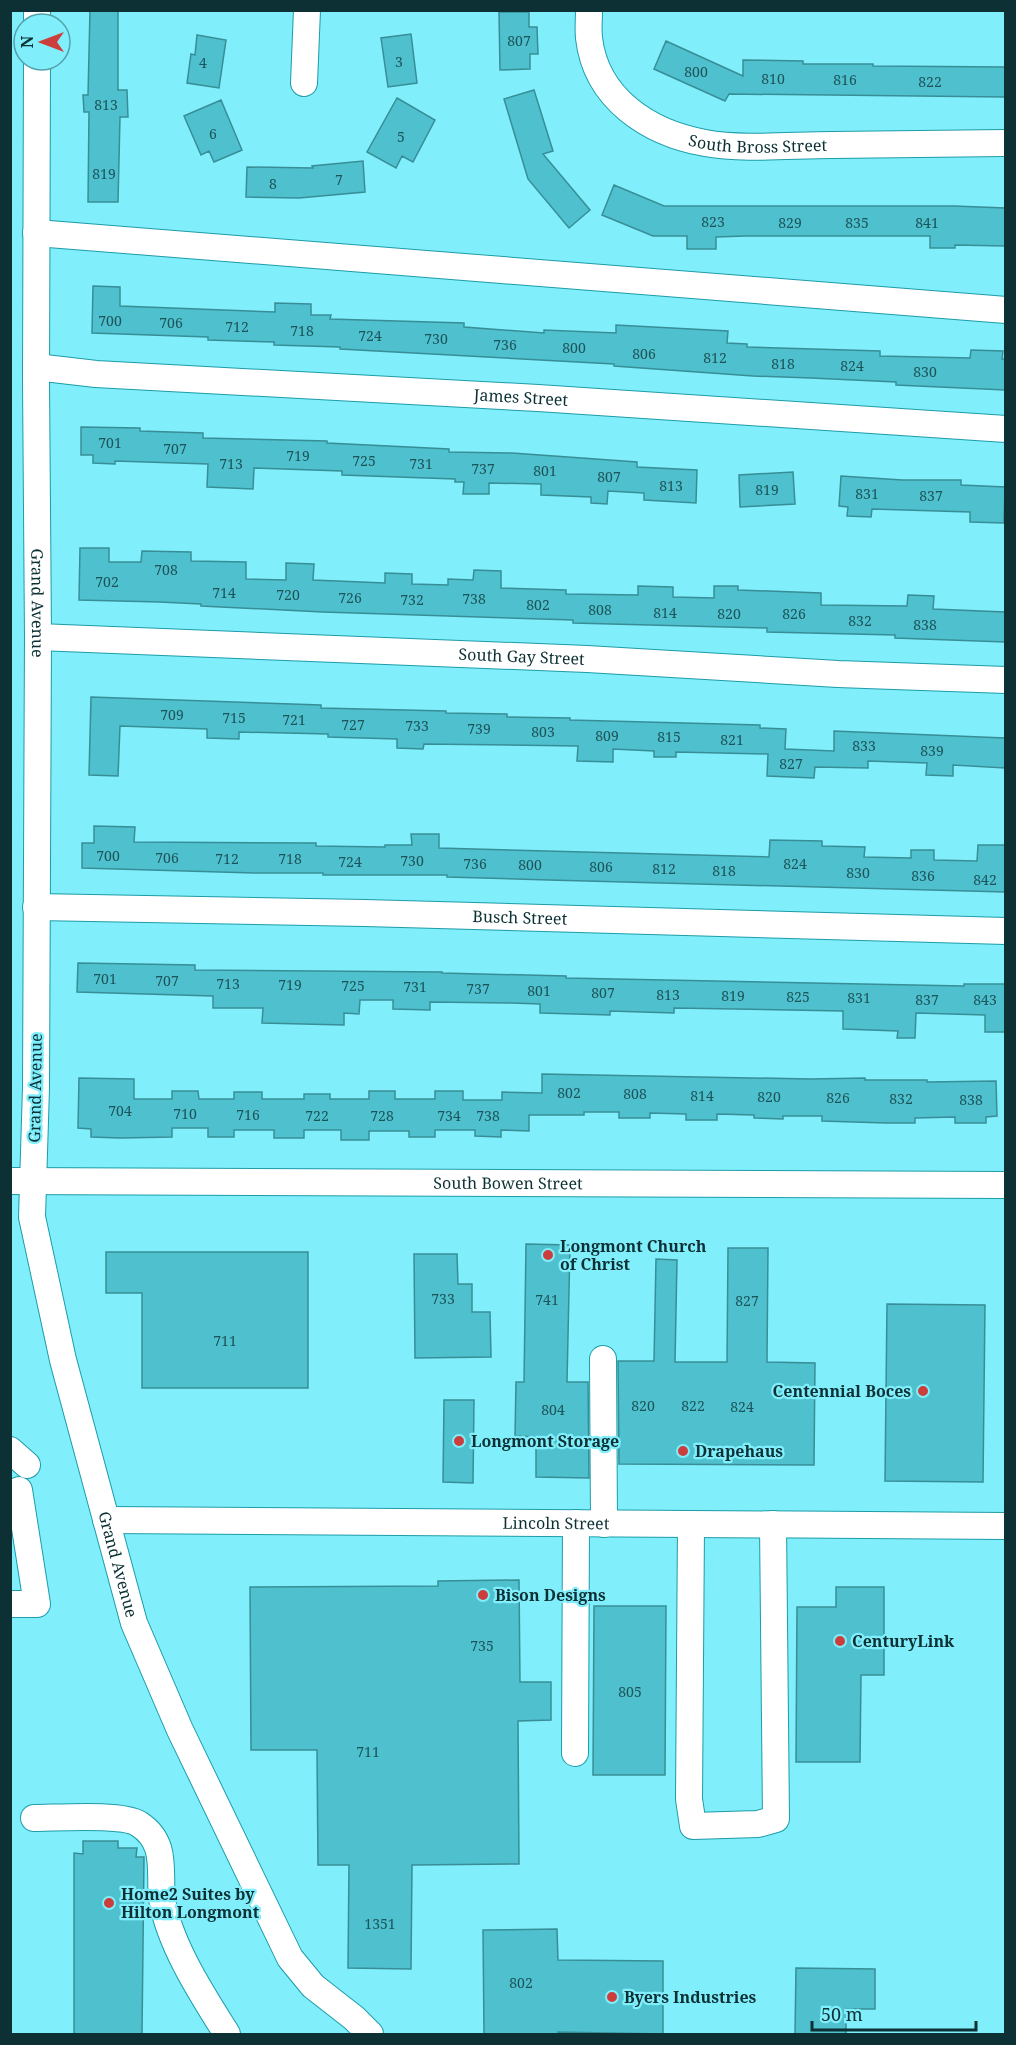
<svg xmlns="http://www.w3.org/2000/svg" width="1016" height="2045" viewBox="0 0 1016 2045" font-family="'Noto Serif',serif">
<rect width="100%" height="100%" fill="#80eefb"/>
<path fill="#4fc0cd" stroke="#388e97" stroke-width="1.5" d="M 90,10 L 118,10 L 118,90 L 127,90 L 128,117 L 120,117 L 118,202 L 88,202 L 89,112 L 84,112 L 83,95 L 88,95 Z
M 499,12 L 529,12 L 529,27 L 537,27 L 538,54 L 530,54 L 530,69 L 500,70 Z
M 411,34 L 417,83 L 388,87 L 381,38 Z
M 197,35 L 226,40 L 219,88 L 187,83 L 191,54 L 195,55 Z
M 666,41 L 743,76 L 743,60 L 803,61 L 803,64 L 873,64 L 873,66 L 1005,67 L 1005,97 L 729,94 L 725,101 L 654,69 Z
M 534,90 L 553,151 L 543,154 L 590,210 L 569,228 L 528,179 L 504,99 Z
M 397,98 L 435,120 L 413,162 L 402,156 L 396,168 L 367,152 Z
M 221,100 L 242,150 L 214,162 L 209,151 L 201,155 L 184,116 Z
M 363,161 L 365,192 L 299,198 L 246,197 L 247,167 L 313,168 L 312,166 Z
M 614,185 L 664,206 L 954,206 L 1005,208 L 1005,246 L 955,245 L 955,248 L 930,248 L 930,236 L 745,236 L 716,237 L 716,249 L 687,249 L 687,236 L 653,236 L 602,215 Z
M 93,286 L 120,287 L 120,306 L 275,312 L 275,303 L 311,304 L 311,315 L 331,315 L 330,319 L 464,323 L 464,327 L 544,333 L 544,330 L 616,333 L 616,325 L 728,331 L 727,343 L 747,344 L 747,347 L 880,351 L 880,356 L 970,358 L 971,350 L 1003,351 L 1002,359 L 1005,359 L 1005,390 L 896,385 L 896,382 L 811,378 L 753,376 L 614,366 L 614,364 L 340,349 L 340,347 L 274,345 L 274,342 L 208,340 L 208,337 L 92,333 Z
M 81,427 L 140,428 L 140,431 L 203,433 L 203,438 L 327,441 L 327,443 L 449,449 L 449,452 L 512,453 L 637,462 L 637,467 L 697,470 L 696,503 L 644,500 L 644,493 L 608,491 L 607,504 L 591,503 L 591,497 L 541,495 L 541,484 L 489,483 L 489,494 L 463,494 L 464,482 L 455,482 L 455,479 L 342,475 L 342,471 L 254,468 L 253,489 L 207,487 L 208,464 L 115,461 L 115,464 L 93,463 L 93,455 L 81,455 Z
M 793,472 L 795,504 L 740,507 L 739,475 Z
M 841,476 L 902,480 L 961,480 L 961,485 L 1005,487 L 1004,523 L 970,522 L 970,512 L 872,509 L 871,517 L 847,516 L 848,507 L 839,506 Z
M 80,548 L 109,548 L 109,562 L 141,562 L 142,551 L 191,552 L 191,561 L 246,562 L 246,579 L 286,580 L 286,563 L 314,564 L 313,580 L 385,583 L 385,573 L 412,574 L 412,584 L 448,585 L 448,579 L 473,580 L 474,570 L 501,571 L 501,588 L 566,590 L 566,594 L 638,595 L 638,586 L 673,587 L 673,597 L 714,598 L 714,586 L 738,586 L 738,590 L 821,593 L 821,605 L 907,606 L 908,595 L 934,596 L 933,609 L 1005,612 L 1005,642 L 895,638 L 895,635 L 767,632 L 767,628 L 573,623 L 573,620 L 323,612 L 201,606 L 201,604 L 160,602 L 79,600 Z
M 91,697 L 321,705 L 321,708 L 446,711 L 446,713 L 507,714 L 507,717 L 570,718 L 570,720 L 760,725 L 760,728 L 786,729 L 785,749 L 834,751 L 834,731 L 1005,738 L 1005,768 L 953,765 L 953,776 L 926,775 L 927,763 L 868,761 L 868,768 L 815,767 L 814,778 L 767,776 L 768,754 L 676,752 L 676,757 L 654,757 L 654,751 L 613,749 L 613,762 L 577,761 L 578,746 L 424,744 L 423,749 L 397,748 L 397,739 L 328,737 L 328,734 L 239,732 L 239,739 L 207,738 L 207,729 L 120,726 L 118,776 L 89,775 Z
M 94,826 L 135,827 L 134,842 L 316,843 L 316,846 L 385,847 L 385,845 L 412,845 L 411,834 L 439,834 L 439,848 L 769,857 L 770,840 L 822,841 L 822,846 L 865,847 L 864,857 L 911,858 L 911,850 L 934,850 L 934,860 L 977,861 L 978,845 L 1005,845 L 1005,892 L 549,880 L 447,877 L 447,875 L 323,875 L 323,873 L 254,873 L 82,868 L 82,843 L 94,843 Z
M 78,963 L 195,965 L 195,970 L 442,972 L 442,973 L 566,976 L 566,978 L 964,986 L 964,984 L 1005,984 L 1005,1032 L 985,1032 L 985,1015 L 916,1013 L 915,1038 L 897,1038 L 898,1031 L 843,1029 L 843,1011 L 674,1008 L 674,1013 L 610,1011 L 610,1015 L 540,1013 L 540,1004 L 512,1003 L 430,1002 L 430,1010 L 393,1009 L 393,1000 L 360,1000 L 359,1014 L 344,1013 L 344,1025 L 262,1023 L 263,1008 L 213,1008 L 213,996 L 77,992 Z
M 542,1074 L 810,1079 L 865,1078 L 865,1080 L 927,1080 L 927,1082 L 996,1081 L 997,1116 L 986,1117 L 986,1123 L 955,1123 L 955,1117 L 915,1118 L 915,1123 L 886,1123 L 822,1121 L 822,1116 L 783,1116 L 783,1119 L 754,1118 L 754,1115 L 717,1114 L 717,1120 L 686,1120 L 686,1114 L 650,1113 L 650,1118 L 619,1118 L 619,1112 L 584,1112 L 584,1115 L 529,1115 L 529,1131 L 501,1130 L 501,1137 L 475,1136 L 475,1130 L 435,1130 L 435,1137 L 409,1137 L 409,1131 L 369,1131 L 369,1140 L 341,1140 L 341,1130 L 304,1130 L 304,1138 L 274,1138 L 274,1130 L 234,1130 L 234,1137 L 208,1137 L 208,1128 L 172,1128 L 172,1137 L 120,1138 L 91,1137 L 91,1129 L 78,1128 L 79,1078 L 134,1079 L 134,1099 L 172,1099 L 172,1091 L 198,1091 L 199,1099 L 234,1099 L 234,1092 L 262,1092 L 262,1099 L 304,1099 L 304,1094 L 330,1094 L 330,1099 L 369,1099 L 369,1091 L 395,1091 L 395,1099 L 435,1099 L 435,1091 L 463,1091 L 463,1100 L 502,1100 L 502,1092 L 542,1093 Z
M 526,1244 L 570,1245 L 567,1382 L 588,1382 L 589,1478 L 536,1477 L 536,1437 L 515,1436 L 516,1382 L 524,1382 Z
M 728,1248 L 768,1248 L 767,1362 L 815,1363 L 814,1465 L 619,1464 L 618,1361 L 654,1361 L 656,1259 L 677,1260 L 675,1362 L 727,1362 Z
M 106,1252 L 308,1252 L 308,1388 L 142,1388 L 142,1293 L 106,1293 Z
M 414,1254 L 457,1254 L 458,1284 L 472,1284 L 472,1312 L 490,1312 L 491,1357 L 415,1358 Z
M 887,1304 L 985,1305 L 983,1482 L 885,1481 Z
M 444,1400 L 474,1400 L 473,1483 L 443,1482 Z
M 519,1580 L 520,1682 L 551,1682 L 551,1720 L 518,1721 L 519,1864 L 412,1865 L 411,1969 L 348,1968 L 349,1865 L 318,1865 L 317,1750 L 251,1750 L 250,1587 L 438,1586 L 438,1581 Z
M 836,1587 L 884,1587 L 884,1675 L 861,1675 L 860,1762 L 796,1762 L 797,1607 L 836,1607 Z
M 594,1606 L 666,1606 L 665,1775 L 593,1775 Z
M 83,1841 L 118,1841 L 118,1848 L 137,1848 L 136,1857 L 144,1857 L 142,2034 L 74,2034 L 74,1853 L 83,1854 Z
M 557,1929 L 558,1960 L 663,1961 L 663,2034 L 558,2032 L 558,2034 L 484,2034 L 483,1930 Z
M 796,1968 L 875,1969 L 875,2009 L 846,2009 L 846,2034 L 795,2034 Z"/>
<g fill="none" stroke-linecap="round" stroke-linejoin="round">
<defs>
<g id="minor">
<path id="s1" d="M 589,10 C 589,19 588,29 589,38 C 596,99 649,133 705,143 C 743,150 793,145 832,145 C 890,144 948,144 1006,143"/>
<path d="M 37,24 L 37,10"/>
<path id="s2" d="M 37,60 L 36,381 L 38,637 L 36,1088 L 32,1217 L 63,1360 L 134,1623 L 180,1730 L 290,1958 L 313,1986 L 354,2018 L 370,2034"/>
<path d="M 304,83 L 307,10"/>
<path d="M 36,233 L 1006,310"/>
<path id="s3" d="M 36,367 L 96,374 L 538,398 L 1006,429"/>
<path id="s4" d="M 38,637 L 587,659 L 838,674 L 1006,680"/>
<path id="s5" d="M 36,907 L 365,913 L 1006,931"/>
<path id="s6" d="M 10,1181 L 1006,1185"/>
<path d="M 603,1359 L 604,1524"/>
<path d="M 10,1450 L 27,1465"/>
<path id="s7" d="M 106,1520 L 1006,1526"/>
<path d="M 691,1524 L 689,1799 L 693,1826 L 758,1824 L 776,1819 L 773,1524"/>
<path d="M 10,1604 L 37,1604 L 19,1490"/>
<path d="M 575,1753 L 576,1523"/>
<path d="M 34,1818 C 56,1818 123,1813 139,1824 C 168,1843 159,1871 162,1899 C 169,1944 203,1996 227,2034"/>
</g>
</defs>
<use href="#minor" stroke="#1d9ca9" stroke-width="28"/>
<use href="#minor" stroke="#fff" stroke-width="26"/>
</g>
<g fill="#cc3e3b" stroke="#80eefb" stroke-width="2">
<circle cx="548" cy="1255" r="6"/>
<circle cx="923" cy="1391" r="6"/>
<circle cx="459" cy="1441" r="6"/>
<circle cx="683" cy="1451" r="6"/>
<circle cx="483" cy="1595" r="6"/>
<circle cx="840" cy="1641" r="6"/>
<circle cx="109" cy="1903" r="6"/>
<circle cx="612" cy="1997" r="6"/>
</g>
<g text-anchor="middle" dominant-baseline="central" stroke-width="4.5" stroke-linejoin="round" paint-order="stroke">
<g font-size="14" fill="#1d545a">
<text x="519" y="40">807</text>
<text x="399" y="61">3</text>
<text x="203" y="62">4</text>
<text x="696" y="71">800</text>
<text x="773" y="78">810</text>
<text x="845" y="79">816</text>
<text x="930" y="81">822</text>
<text x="106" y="104">813</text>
<text x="213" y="133">6</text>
<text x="401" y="136">5</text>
<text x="104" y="173">819</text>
<text x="339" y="179">7</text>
<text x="273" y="183">8</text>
<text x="713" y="221">823</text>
<text x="790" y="222">829</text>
<text x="857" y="222">835</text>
<text x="927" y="222">841</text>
<text x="110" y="320">700</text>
<text x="171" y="322">706</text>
<text x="237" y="326">712</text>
<text x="302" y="330">718</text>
<text x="370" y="335">724</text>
<text x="436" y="338">730</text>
<text x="505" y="344">736</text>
<text x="574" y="347">800</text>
<text x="644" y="353">806</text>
<text x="715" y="357">812</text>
<text x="783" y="363">818</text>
<text x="852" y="365">824</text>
<text x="925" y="371">830</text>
<text x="110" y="442">701</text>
<text x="175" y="448">707</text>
<text x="298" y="455">719</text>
<text x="364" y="460">725</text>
<text x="231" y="463">713</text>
<text x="421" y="463">731</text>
<text x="483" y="468">737</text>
<text x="545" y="470">801</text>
<text x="609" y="476">807</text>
<text x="671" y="485">813</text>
<text x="767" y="489">819</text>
<text x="867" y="493">831</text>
<text x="931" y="495">837</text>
<text x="166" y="569">708</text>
<text x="107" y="581">702</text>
<text x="224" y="592">714</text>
<text x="288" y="594">720</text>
<text x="350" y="597">726</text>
<text x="474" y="598">738</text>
<text x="412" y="599">732</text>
<text x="538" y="604">802</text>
<text x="600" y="609">808</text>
<text x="665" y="612">814</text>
<text x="729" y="613">820</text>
<text x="794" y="613">826</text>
<text x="860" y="620">832</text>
<text x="925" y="624">838</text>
<text x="172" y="714">709</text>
<text x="234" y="717">715</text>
<text x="294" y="719">721</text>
<text x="353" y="724">727</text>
<text x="417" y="725">733</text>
<text x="479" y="728">739</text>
<text x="543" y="731">803</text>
<text x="607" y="735">809</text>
<text x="669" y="736">815</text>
<text x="732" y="739">821</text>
<text x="864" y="745">833</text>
<text x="932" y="750">839</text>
<text x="791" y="763">827</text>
<text x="108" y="855">700</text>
<text x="167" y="857">706</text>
<text x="227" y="858">712</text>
<text x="290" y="858">718</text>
<text x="412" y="860">730</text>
<text x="350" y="861">724</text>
<text x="475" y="863">736</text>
<text x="795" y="863">824</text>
<text x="530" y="864">800</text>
<text x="601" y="866">806</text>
<text x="664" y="868">812</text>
<text x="724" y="870">818</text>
<text x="858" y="872">830</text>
<text x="923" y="875">836</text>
<text x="985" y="879">842</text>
<text x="105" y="978">701</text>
<text x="167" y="980">707</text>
<text x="228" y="983">713</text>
<text x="290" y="984">719</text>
<text x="353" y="985">725</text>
<text x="415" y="986">731</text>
<text x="478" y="988">737</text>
<text x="539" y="990">801</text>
<text x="603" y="992">807</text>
<text x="668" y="994">813</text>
<text x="733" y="995">819</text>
<text x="798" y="996">825</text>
<text x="859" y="997">831</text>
<text x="927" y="999">837</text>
<text x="985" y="999">843</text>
<text x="569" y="1092">802</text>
<text x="635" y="1093">808</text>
<text x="702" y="1095">814</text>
<text x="769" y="1096">820</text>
<text x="838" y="1097">826</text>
<text x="901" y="1098">832</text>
<text x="971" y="1099">838</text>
<text x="120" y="1110">704</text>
<text x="185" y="1113">710</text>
<text x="248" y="1114">716</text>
<text x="317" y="1115">722</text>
<text x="382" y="1115">728</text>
<text x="449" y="1115">734</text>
<text x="488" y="1115">738</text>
<text x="443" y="1298">733</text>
<text x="547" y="1299">741</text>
<text x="747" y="1300">827</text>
<text x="225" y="1340">711</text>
<text x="643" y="1405">820</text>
<text x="693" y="1405">822</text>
<text x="742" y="1406">824</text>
<text x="553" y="1409">804</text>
<text x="482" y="1645">735</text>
<text x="630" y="1691">805</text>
<text x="368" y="1751">711</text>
<text x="380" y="1923">1351</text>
<text x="521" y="1982">802</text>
</g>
<g font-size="16" fill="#0c3034" stroke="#80eefb">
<text stroke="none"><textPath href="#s1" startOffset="249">South Bross Street</textPath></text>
<text stroke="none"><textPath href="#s3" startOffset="486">James Street</textPath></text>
<text stroke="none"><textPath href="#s2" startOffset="543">Grand Avenue</textPath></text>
<text stroke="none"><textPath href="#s4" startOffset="484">South Gay Street</textPath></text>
<text stroke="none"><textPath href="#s5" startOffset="484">Busch Street</textPath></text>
<text transform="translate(35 1088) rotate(-89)">Grand Avenue</text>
<text stroke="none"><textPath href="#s6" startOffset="498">South Bowen Street</textPath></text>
<text stroke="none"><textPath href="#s7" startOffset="450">Lincoln Street</textPath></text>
<text stroke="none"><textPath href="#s2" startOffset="1515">Grand Avenue</textPath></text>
</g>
<g font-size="16" font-weight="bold" fill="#0c3034" stroke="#80eefb" text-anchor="start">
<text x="560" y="1246">Longmont Church<tspan x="560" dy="18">of Christ</tspan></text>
<text x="911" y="1391" text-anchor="end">Centennial Boces</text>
<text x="471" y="1441">Longmont Storage</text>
<text x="695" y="1451">Drapehaus</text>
<text x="495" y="1595">Bison Designs</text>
<text x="852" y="1641">CenturyLink</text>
<text x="121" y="1894">Home2 Suites by<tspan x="121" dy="18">Hilton Longmont</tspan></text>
<text x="624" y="1997">Byers Industries</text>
</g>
</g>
<rect width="1016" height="2045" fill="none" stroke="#0c3034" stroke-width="24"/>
<g transform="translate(42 42) rotate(270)"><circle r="28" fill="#80eefb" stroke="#52a2ab" stroke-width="1.5"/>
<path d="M0-4.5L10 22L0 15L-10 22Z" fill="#cc3e3b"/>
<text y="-9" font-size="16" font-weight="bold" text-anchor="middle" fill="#0c3034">N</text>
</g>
<path d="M812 2021v9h164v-9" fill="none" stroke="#0c3034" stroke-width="3"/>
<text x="821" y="2021" font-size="18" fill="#0c3034" stroke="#80eefb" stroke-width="4.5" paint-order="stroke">50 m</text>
</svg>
